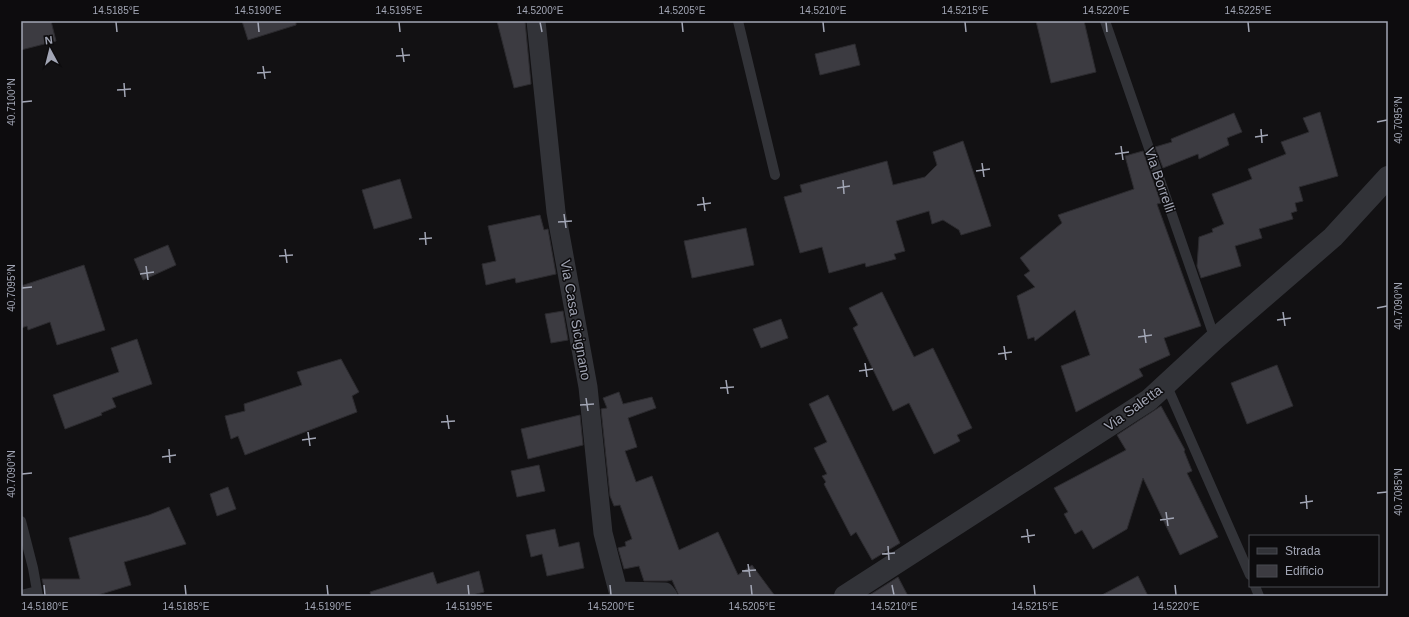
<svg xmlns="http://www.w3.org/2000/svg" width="1409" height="617" viewBox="0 0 1409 617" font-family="Arial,sans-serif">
<rect width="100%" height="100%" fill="#121113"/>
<path fill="#3c3b41" stroke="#2c2b2f" d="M 21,21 L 51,21 L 56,41 L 21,50 Z
M 242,21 L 296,21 L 296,25 L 248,40 Z
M 497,21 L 525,21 L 531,84 L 514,88 Z
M 1036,21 L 1084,21 L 1096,72 L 1051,83 Z
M 855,44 L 860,65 L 820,75 L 815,54 Z
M 1320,112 L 1338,176 L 1299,187 L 1303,201 L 1295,203 L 1297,211 L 1291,213 L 1293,219 L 1259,229 L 1262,238 L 1235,246 L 1241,266 L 1201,278 L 1197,266 L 1199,237 L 1213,232 L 1212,229 L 1224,224 L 1212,194 L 1252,179 L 1248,169 L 1286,154 L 1281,142 L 1309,132 L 1303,118 Z
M 1234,113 L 1242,132 L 1227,138 L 1229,145 L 1199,159 L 1198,154 L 1163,168 L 1155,147 L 1172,142 L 1171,139 Z
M 963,141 L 991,226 L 961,235 L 959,230 L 943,220 L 932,224 L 929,211 L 896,221 L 905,251 L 894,254 L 896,259 L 866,267 L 865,263 L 829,273 L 822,247 L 800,253 L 784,197 L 802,192 L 800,185 L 887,161 L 893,185 L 925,177 L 937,165 L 933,152 Z
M 1143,151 L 1161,203 L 1157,204 L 1201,326 L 1164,338 L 1170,355 L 1139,369 L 1143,376 L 1076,412 L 1061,366 L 1090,355 L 1075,310 L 1035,341 L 1034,337 L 1028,339 L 1017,296 L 1035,287 L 1024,275 L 1030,271 L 1020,258 L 1062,223 L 1058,215 L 1134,189 L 1125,156 Z
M 400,179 L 412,218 L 374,229 L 362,190 Z
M 540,215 L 544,230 L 548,229 L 556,274 L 516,283 L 515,278 L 486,285 L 482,264 L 496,261 L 488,226 Z
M 746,228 L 754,265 L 692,278 L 684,241 Z
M 168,245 L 176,265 L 143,280 L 134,259 Z
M 84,265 L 105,330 L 57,345 L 50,322 L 28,330 L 27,326 L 21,328 L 21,286 Z
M 882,292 L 914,357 L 933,348 L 972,428 L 957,435 L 960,441 L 934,454 L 909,403 L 893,411 L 853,328 L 858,325 L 849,308 Z
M 563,311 L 568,340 L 551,343 L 545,314 Z
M 781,319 L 788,338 L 761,348 L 753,329 Z
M 137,339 L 152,384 L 112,398 L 116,407 L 101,413 L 102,415 L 65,429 L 53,395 L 119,372 L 111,348 Z
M 341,359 L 359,392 L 352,396 L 357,412 L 245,455 L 238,436 L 231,439 L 225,416 L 245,411 L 244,404 L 302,385 L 297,372 Z
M 1277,365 L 1293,406 L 1247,424 L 1231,383 Z
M 619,392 L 623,404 L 652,397 L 656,408 L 628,418 L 637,447 L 625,451 L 636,482 L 652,476 L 679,550 L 718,532 L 738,575 L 752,565 L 775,596 L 679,596 L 672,580 L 667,581 L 644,581 L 639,566 L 624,569 L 618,548 L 626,546 L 625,542 L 632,539 L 620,505 L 614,506 L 610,496 L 601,409 L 607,408 L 603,398 Z
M 828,395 L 900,543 L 872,560 L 856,532 L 851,536 L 824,484 L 826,482 L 822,476 L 827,474 L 814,448 L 827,442 L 809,404 Z
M 1161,406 L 1185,450 L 1184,451 L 1192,471 L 1187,473 L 1218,537 L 1180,555 L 1143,478 L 1127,529 L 1093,549 L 1082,530 L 1075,534 L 1064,514 L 1068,512 L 1054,488 L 1126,450 L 1117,435 Z
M 580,415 L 583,445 L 528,459 L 521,429 Z
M 539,465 L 545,491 L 517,497 L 511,471 Z
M 228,487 L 236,509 L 217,516 L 210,494 Z
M 169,507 L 186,544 L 124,562 L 131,585 L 95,596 L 46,596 L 42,579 L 80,579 L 69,538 L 149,515 Z
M 555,529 L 559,547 L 579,542 L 584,568 L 547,576 L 542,554 L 531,557 L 526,535 Z
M 479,571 L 484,592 L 469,596 L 371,596 L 370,592 L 433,572 L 437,584 Z
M 1138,576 L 1148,596 L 1100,596 Z
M 898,577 L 908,596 L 868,596 Z"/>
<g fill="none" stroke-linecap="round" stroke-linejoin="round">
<path stroke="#323338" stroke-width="10" d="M 738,21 L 775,175
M 1105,21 L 1215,339
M 1166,384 L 1250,575
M 21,521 L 33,568 L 38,596
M 1255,586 L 1259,596
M 21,595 L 37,591"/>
<path stroke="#323338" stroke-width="19" d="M 536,21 L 556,212 L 588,387 L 603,533 L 618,591 L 665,592 L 668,596"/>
<path stroke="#323338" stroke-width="22" d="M 845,596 L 1149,400 L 1215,339 L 1333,237 L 1388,177"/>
</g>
<path fill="none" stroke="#a2a6b5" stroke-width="1.5" d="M 116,22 L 117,32M 258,22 L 259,32M 399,22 L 400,32M 540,22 L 542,32M 682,22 L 683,32M 823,22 L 824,32M 965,22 L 966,32M 1106,22 L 1107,32M 1248,22 L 1249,32M 402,48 L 404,62M 396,56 L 410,55M 263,66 L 265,79M 257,73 L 271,72M 124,83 L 125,97M 117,90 L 131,89M 22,102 L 32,101M 1377,122 L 1387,120M 1261,129 L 1262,143M 1255,137 L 1268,135M 1121,146 L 1123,160M 1115,154 L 1129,152M 982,163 L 984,177M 976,171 L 990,169M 843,180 L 844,194M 837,188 L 850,186M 703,197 L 705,211M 697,205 L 711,203M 564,214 L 566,228M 558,222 L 572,221M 425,232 L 426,245M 419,239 L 432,238M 285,249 L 287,263M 279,256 L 293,255M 146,266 L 148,280M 140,274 L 154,272M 22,288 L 32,287M 1377,308 L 1387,306M 1283,312 L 1285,326M 1277,320 L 1291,318M 1144,329 L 1146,343M 1138,337 L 1152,335M 1004,346 L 1006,360M 998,354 L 1012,352M 865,363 L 867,377M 859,371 L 873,369M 726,380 L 728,394M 720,388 L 734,387M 586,398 L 588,411M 580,405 L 594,404M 447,415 L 449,429M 441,422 L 455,421M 308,432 L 310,446M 302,440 L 316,438M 169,449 L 170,463M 162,457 L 176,455M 22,474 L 32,473M 1377,493 L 1387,492M 1306,495 L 1307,509M 1300,503 L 1313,501M 1166,512 L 1168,526M 1160,520 L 1174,518M 1027,529 L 1029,543M 1021,537 L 1035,535M 888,546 L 889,560M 882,554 L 895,553M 748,564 L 750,577M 742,571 L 756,570M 44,585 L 45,595M 185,585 L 186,595M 327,585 L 328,595M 468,585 L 469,595M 610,585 L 611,595M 751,585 L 752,595M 892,585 L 894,595M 1034,585 L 1035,595M 1175,585 L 1176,595"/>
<g text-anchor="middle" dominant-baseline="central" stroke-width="3" stroke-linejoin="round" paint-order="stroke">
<g font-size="14" fill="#a2a6b5" stroke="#0d0c0e">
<text transform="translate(1160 180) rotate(71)">Via Borrelli</text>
<text transform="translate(576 320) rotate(80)">Via Casa Sicignano</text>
<text transform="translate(1133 408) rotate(-36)">Via Saletta</text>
</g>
</g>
<rect width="1409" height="617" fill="none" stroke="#0d0c0e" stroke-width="44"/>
<rect x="1249" y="535" width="130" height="52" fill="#0d0c0e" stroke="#494a51"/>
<rect x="1257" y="548" width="20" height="6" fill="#323338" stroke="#494a51"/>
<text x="1285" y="555" font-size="12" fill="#a2a6b5">Strada</text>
<rect x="1257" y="565" width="20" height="12" fill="#3c3b41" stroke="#494a51"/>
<text x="1285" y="575" font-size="12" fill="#a2a6b5">Edificio</text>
<g transform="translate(50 50) rotate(353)" stroke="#0d0c0e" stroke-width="3" paint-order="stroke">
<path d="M0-3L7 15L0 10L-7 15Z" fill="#a2a6b5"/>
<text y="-6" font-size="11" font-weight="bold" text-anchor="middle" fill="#a2a6b5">N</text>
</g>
<rect x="22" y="22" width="1365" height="573" fill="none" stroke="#a2a6b5" stroke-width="1.5"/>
<g font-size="10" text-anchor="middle" fill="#a2a6b5">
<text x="116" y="14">14.5185°E</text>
<text x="258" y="14">14.5190°E</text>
<text x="399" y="14">14.5195°E</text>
<text x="540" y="14">14.5200°E</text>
<text x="682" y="14">14.5205°E</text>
<text x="823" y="14">14.5210°E</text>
<text x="965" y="14">14.5215°E</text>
<text x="1106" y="14">14.5220°E</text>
<text x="1248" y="14">14.5225°E</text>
<text transform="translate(11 102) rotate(-90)" y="4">40.7100°N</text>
<text transform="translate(1398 120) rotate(-90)" y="4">40.7095°N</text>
<text transform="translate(11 288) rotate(-90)" y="4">40.7095°N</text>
<text transform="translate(1398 306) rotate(-90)" y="4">40.7090°N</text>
<text transform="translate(11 474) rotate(-90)" y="4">40.7090°N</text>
<text transform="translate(1398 492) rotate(-90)" y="4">40.7085°N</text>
<text x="45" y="610">14.5180°E</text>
<text x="186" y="610">14.5185°E</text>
<text x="328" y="610">14.5190°E</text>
<text x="469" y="610">14.5195°E</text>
<text x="611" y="610">14.5200°E</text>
<text x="752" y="610">14.5205°E</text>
<text x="894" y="610">14.5210°E</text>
<text x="1035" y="610">14.5215°E</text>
<text x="1176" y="610">14.5220°E</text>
</g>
</svg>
